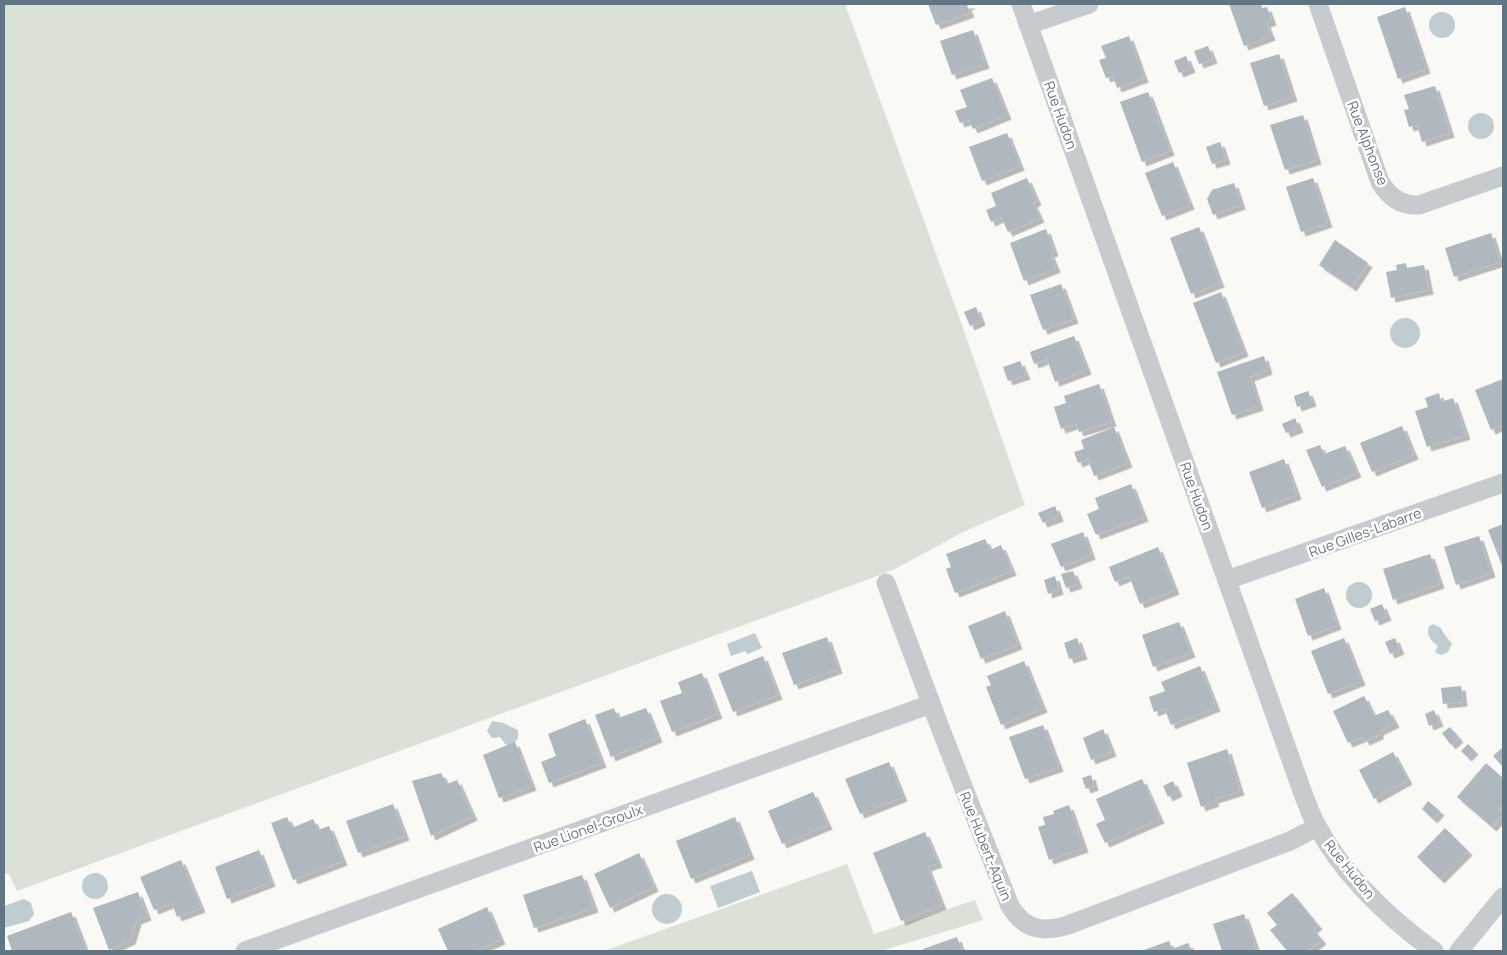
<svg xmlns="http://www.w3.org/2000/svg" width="1507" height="955" viewBox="0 0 1507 955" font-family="Manrope,sans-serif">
<defs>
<filter id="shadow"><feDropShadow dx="4.5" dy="4.5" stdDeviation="0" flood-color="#0004"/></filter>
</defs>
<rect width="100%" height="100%" fill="#f9f9f6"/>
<path fill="#dae1d6" d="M 4,4 L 845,4 L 963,328 L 1025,505 L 963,532 L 895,569 L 872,578 L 17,891 L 9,874 L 4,874 Z
M 847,864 L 874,934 L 975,900 L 983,920 L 881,951 L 604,951 Z"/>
<path fill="#bfccd0" d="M1429 25a13 13 0 1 1 26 0a13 13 0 1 1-26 0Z
M1468 126a13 13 0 1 1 26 0a13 13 0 1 1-26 0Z
M1390 333a15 15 0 1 1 30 0a15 15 0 1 1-30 0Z
M1346 595a13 13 0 1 1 26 0a13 13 0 1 1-26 0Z
M 1433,624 L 1441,628 C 1443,634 1448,638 1452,644 L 1448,652 L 1441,655 L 1435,652 L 1438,646 C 1431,640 1426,636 1429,626 Z
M 755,633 L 762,648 L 748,654 L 745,651 L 731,656 L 727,644 Z
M 492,721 L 503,723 L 518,730 L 518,738 L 513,745 L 506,745 L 500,737 L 492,738 L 487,731 Z
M 752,871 L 760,892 L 718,908 L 710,886 Z
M82 886a13 13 0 1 1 26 0a13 13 0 1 1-26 0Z
M652 909a15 15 0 1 1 30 0a15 15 0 1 1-30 0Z
M 24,899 L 31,903 L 34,914 L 29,921 L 4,928 L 4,906 Z"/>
<path fill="#afb8be" filter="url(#shadow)" d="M 928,4 L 972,4 L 967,6 L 970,13 L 936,25 Z
M 1229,4 L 1261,4 L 1262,8 L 1267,7 L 1272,21 L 1266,23 L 1271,36 L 1244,46 Z
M 1405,7 L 1426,69 L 1398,79 L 1377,17 Z
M 973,30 L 985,64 L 952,75 L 940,41 Z
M 1129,36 L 1144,78 L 1117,88 L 1113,76 L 1106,78 L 1099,60 L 1106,58 L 1101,46 Z
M 1208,46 L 1213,59 L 1199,64 L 1194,51 Z
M 1279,54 L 1293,97 L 1264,106 L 1250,63 Z
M 1186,56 L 1191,68 L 1179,73 L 1174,61 Z
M 992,78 L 1007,115 L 973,129 L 969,120 L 960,123 L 955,111 L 967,107 L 960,90 Z
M 1435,86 L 1450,133 L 1422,142 L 1417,125 L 1409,127 L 1404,110 L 1409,109 L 1404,95 Z
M 1148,92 L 1170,151 L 1142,162 L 1120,102 Z
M 1303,115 L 1317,160 L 1285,170 L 1270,125 Z
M 1007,133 L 1020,166 L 982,181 L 969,147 Z
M 1220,142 L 1226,160 L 1212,164 L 1206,147 Z
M 1173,162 L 1190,205 L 1162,216 L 1145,173 Z
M 1027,178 L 1037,201 L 1033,203 L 1040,218 L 1008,232 L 1001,217 L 991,222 L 986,210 L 996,206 L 991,193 Z
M 1313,178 L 1328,223 L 1301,232 L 1286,187 Z
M 1234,183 L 1241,205 L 1213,215 L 1207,199 L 1212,190 Z
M 1199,227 L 1220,283 L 1191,294 L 1170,238 Z
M 1046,229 L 1054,252 L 1050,253 L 1056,268 L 1024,281 L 1010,243 Z
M 1491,233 L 1500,262 L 1454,277 L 1445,248 Z
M 1335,240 L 1368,263 L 1352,287 L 1319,265 Z
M 1406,263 L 1407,268 L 1424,265 L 1429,290 L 1391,298 L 1386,272 L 1397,270 L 1396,265 Z
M 1061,284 L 1074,319 L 1043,330 L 1030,295 Z
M 1221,292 L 1244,352 L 1216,363 L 1193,303 Z
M 976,307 L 981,321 L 970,326 L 964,312 Z
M 1074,336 L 1087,370 L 1055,382 L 1047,359 L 1034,364 L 1030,352 Z
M 1264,356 L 1268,370 L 1250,377 L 1259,406 L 1232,415 L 1217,372 Z
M 1020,361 L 1026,375 L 1008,381 L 1003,367 Z
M 1503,379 L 1503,425 L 1491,430 L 1475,390 Z
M 1099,384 L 1112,422 L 1079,432 L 1076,424 L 1061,429 L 1054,407 L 1066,403 L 1064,396 Z
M 1308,391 L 1312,402 L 1297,407 L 1294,396 Z
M 1439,393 L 1441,402 L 1453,398 L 1466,435 L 1427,447 L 1415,411 L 1428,407 L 1425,398 Z
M 1295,418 L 1299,428 L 1286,433 L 1282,424 Z
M 1402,426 L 1414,455 L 1372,472 L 1360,443 Z
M 1114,427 L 1128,463 L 1094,476 L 1088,459 L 1078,463 L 1074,452 L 1084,449 L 1081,440 Z
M 1320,445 L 1324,454 L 1345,446 L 1357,473 L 1322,487 L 1306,450 Z
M 1284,459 L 1297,495 L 1262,508 L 1249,472 Z
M 1131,484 L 1144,517 L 1096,535 L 1087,514 L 1099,509 L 1095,498 Z
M 1055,506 L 1059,517 L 1043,523 L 1038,513 Z
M 1503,524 L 1503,568 L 1488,530 Z
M 1083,532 L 1091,555 L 1061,567 L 1051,544 Z
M 1479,536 L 1491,573 L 1456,585 L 1444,547 Z
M 985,539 L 990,550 L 1001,545 L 1012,571 L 955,593 L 946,569 L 951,567 L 946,554 Z
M 1158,547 L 1175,590 L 1140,604 L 1129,576 L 1115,582 L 1109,567 Z
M 1430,554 L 1440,584 L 1393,600 L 1383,569 Z
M 1073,571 L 1078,584 L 1066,588 L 1061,574 Z
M 1055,576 L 1059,590 L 1048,594 L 1044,580 Z
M 1324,588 L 1337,625 L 1308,636 L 1295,599 Z
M 1382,604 L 1387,616 L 1375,621 L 1370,609 Z
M 1005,611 L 1018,645 L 981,659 L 968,626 Z
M 1179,622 L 1191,653 L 1153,667 L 1142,635 Z
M 827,637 L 838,669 L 794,685 L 782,653 Z
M 1077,638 L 1083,655 L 1069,659 L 1064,643 Z
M 1344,638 L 1361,681 L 1328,694 L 1311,651 Z
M 1395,638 L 1400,650 L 1390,654 L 1385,642 Z
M 763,656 L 778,695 L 733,712 L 718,674 Z
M 1024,661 L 1043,708 L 1001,725 L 986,687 L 991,685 L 987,676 Z
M 1200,666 L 1216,707 L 1171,725 L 1164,708 L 1154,712 L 1149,697 L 1165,691 L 1161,682 Z
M 702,673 L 718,714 L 672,732 L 660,701 L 682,693 L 678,682 Z
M 1461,686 L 1463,702 L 1443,704 L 1441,688 Z
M 1364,696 L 1374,716 L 1388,710 L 1395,723 L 1379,731 L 1379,735 L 1365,741 L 1363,737 L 1348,743 L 1333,711 Z
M 614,708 L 618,718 L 646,708 L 658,738 L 611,757 L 595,715 Z
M 1434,710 L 1439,722 L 1429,726 L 1425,714 Z
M 585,719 L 602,763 L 549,783 L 541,762 L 556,756 L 548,734 Z
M 1043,725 L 1059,767 L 1025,779 L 1009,737 Z
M 1450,727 L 1459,738 L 1451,745 L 1442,733 Z
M 1103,729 L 1112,752 L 1091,760 L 1083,738 Z
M 515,742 L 532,786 L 499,798 L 483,755 Z
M 1468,744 L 1474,750 L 1467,757 L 1461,751 Z
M 1503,747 L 1503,767 L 1493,756 Z
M 1227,749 L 1240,791 L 1214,799 L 1215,802 L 1201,807 L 1187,763 Z
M 1393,752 L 1408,780 L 1374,799 L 1359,770 Z
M 889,762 L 903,797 L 860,814 L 845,779 Z
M 1486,763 L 1503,778 L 1503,805 L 1499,810 L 1503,815 L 1492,827 L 1457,797 Z
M 441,773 L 447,784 L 457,780 L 473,816 L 431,836 L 412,781 Z
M 1091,775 L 1094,786 L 1086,789 L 1082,778 Z
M 1142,779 L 1160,819 L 1105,843 L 1096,824 L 1105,820 L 1096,799 Z
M 1173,781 L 1178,792 L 1168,797 L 1163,786 Z
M 813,792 L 828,825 L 782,844 L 768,811 Z
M 1428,801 L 1440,811 L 1433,819 L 1422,809 Z
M 393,804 L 405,836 L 358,853 L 346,821 Z
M 1069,805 L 1084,848 L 1049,860 L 1038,827 L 1045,825 L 1043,817 L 1054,814 L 1053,811 Z
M 287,817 L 292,828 L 313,819 L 318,830 L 329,826 L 343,861 L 293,880 L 271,823 Z
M 735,817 L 750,855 L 691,879 L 676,841 Z
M 1445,828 L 1468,851 L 1440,879 L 1417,857 Z
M 925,832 L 938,863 L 927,867 L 942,905 L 901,921 L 873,853 Z
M 259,850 L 271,882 L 227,899 L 215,867 Z
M 639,853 L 654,887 L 610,908 L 594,874 Z
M 181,860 L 201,908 L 177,917 L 172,903 L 154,910 L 140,877 Z
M 582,875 L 594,908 L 534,928 L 523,895 Z
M 138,892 L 147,916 L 137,920 L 131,940 L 109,950 L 93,908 Z
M 1292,893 L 1318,925 L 1313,929 L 1322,940 L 1307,951 L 1287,951 L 1270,930 L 1277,925 L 1267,913 Z
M 487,907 L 501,940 L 475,951 L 448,951 L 438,929 Z
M 71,912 L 86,951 L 12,951 L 7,936 Z
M 1244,914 L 1257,951 L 1222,951 L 1213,924 Z
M 957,937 L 962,951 L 923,951 L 923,949 Z
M 1169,941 L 1172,949 L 1188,943 L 1192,951 L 1141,951 Z"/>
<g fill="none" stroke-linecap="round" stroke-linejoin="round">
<path stroke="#c6cbce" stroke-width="19" d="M 1021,4 L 1305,799 C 1309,808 1312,818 1317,826 C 1344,876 1389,918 1434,951
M 1318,4 L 1380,182 C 1389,197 1401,206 1419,205 L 1503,176
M 1028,25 L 1089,4
M 1227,580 L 1503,483
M 886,583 L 941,730 L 1010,906 C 1025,930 1042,933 1068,925 L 1290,841 L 1317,827
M 245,951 L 931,704
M 1459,951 L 1503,897"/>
</g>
<g text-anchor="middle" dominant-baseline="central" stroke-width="5" stroke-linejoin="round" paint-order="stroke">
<g font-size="14" fill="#617684" stroke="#fff">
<text transform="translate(1061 115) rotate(70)">Rue Hudon</text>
<text transform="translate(1368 143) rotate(69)">Rue Alphonse</text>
<text transform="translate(1197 496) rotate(70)">Rue Hudon</text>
<text transform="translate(1365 532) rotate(-20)">Rue Gilles-Labarre</text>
<text transform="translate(588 828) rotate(-20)">Rue Lionel-Groulx</text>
<text transform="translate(986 846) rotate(68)">Rue Hubert-Aquin</text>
<text transform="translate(1350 869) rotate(51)">Rue Hudon</text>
</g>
</g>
<rect width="1507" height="955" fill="none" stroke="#617684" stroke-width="10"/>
</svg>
